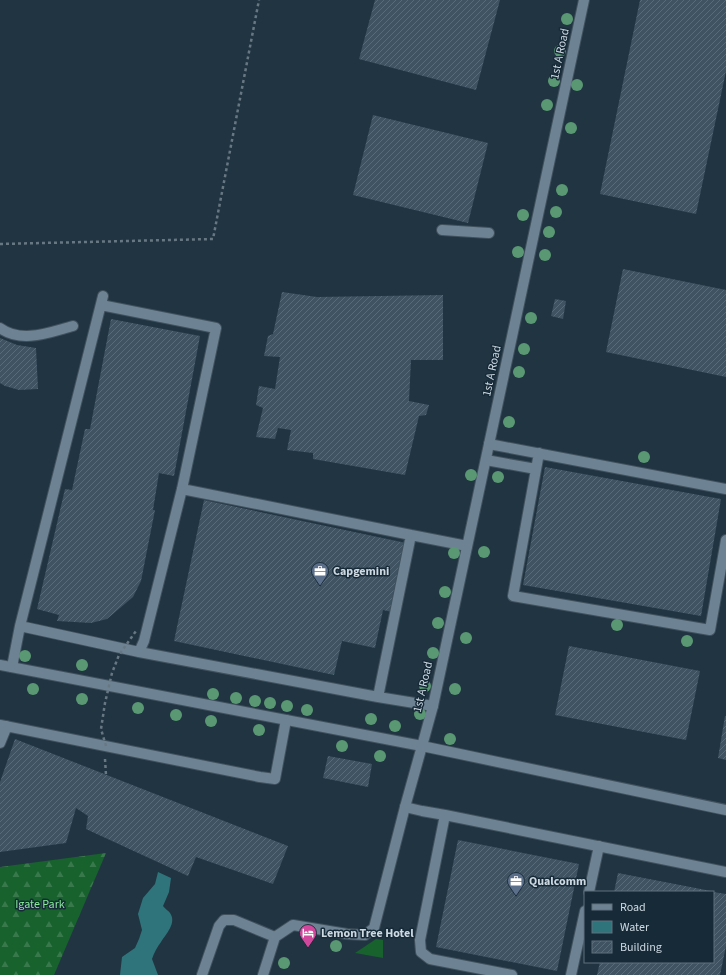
<svg xmlns="http://www.w3.org/2000/svg" width="726" height="975" viewBox="0 0 726 975" font-family="'Source Sans 3',sans-serif">
<defs>
<pattern id="forest-firs" width="22" height="20" patternUnits="userSpaceOnUse"><rect width="22" height="20" fill="#17622d"/><path d="M5 1l3.5 6h-7zM16 11l3.5 6h-7z" fill="#38784b"/></pattern>
<pattern id="building-hatch" width="6" height="6" patternUnits="userSpaceOnUse"><rect width="6" height="6" fill="#3f5362"/><path d="M-1 1l2-2M0 6l6-6M5 7l2-2" fill="none" stroke="#5a6b78"/></pattern>
</defs>
<rect width="100%" height="100%" fill="#213442"/>
<path fill="#17622d" d="M 376,939 L 383,940 L 383,958 L 355,953 Z"/>
<path fill="url(#forest-firs)" d="M 106,853 L 54,975 L 0,975 L 0,867 Z"/>
<path fill="#30747b" d="M 158,872 L 171,878 L 169,892 L 163,906 C 165,909 169,911 170,913 C 177,923 166,934 161,942 C 157,947 154,953 152,959 L 158,975 L 120,975 L 122,957 L 135,948 L 139,939 L 142,930 L 138,914 L 143,898 L 155,884 Z"/>
<path fill="url(#building-hatch)" d="M 375,0 L 500,0 L 476,90 L 359,59 Z
M 640,0 L 726,0 L 726,71 L 696,214 L 600,194 Z
M 373,115 L 488,143 L 468,223 L 353,195 Z
M 623,269 L 726,290 L 726,377 L 606,352 Z
M 282,292 L 317,297 L 443,295 L 443,360 L 411,360 L 409,401 L 429,405 L 426,415 L 419,416 L 405,475 L 313,459 L 313,453 L 287,450 L 291,430 L 278,428 L 275,439 L 256,437 L 263,408 L 256,405 L 259,386 L 275,389 L 280,357 L 264,356 L 268,336 L 273,334 Z
M 555,299 L 566,301 L 563,319 L 551,316 Z
M 111,319 L 200,336 L 174,476 L 159,473 L 153,510 L 155,510 L 141,581 L 133,597 L 107,619 L 91,623 L 57,621 L 59,615 L 37,609 L 65,489 L 72,490 L 85,429 L 90,429 Z
M 0,338 L 17,345 L 36,348 L 38,389 L 19,390 L 5,386 L 0,383 Z
M 545,467 L 721,499 L 701,616 L 523,585 Z
M 204,500 L 406,543 L 392,612 L 383,610 L 375,648 L 342,641 L 334,675 L 174,641 Z
M 569,646 L 700,671 L 686,740 L 555,715 Z
M 725,716 L 726,716 L 726,760 L 718,758 Z
M 15,739 L 288,846 L 273,884 L 196,857 L 188,876 L 86,829 L 88,816 L 76,808 L 66,843 L 0,852 L 0,782 Z
M 328,756 L 372,764 L 368,787 L 323,778 Z
M 458,840 L 579,864 L 557,971 L 436,947 Z
M 618,873 L 711,891 L 711,892 L 614,892 Z
M 713,892 L 726,894 L 726,946 L 720,975 L 597,975 L 600,962 L 713,962 Z"/>
<g fill="none" stroke-linecap="round" stroke-linejoin="round">
<defs>
<path id="lane" d="M 442,230 L 489,233
M 103,296 L 20,626 L 139,652 L 378,697 L 433,706
M 101,305 L 216,328 L 182,489 L 144,641 L 139,652
M 0,328 C 22,344 50,332 73,326
M 489,444 L 726,489
M 539,453 L 513,596 L 710,630 L 726,540
M 486,460 L 536,469
M 182,489 L 411,535 L 378,697
M 411,535 L 467,546
M 12,667 L 20,626
M 0,725 L 260,777 L 275,779 L 286,720
M 0,743 L 7,726
M 405,807 L 422,811 L 445,815
M 589,892 L 599,846
M 202,975 L 219,926 L 224,920 L 234,920 L 275,937
M 512,975 L 430,959 L 421,952 L 420,940 L 445,815 L 726,872
M 571,975 L 585,911"/>
<path id="street" d="M 0,665 L 422,746 L 405,807 L 374,928 L 365,935 L 347,934 L 293,925 L 275,937 L 263,975"/>
<path id="secondary" d="M 584,0 L 433,706 L 422,746 L 726,810"/>
</defs>
<use href="#lane" stroke="#40515d" stroke-width="12"/>
<use href="#street" stroke="#40515d" stroke-width="12"/>
<use href="#secondary" stroke="#40515d" stroke-width="12"/>
<path stroke="#687883" stroke-width="2.5" stroke-dasharray="3 3" stroke-linecap="butt" d="M 0,244 L 213,239 L 259,0
M 105,759 L 106,775"/>
<use href="#lane" stroke="#6d8393" stroke-width="10"/>
<use href="#street" stroke="#6d8393" stroke-width="10"/>
<use href="#secondary" stroke="#6d8393" stroke-width="10"/>
<path stroke="#687883" stroke-width="2.5" stroke-dasharray="3 3" stroke-linecap="butt" d="M 106,746 L 101,729 L 105,703 L 112,673 L 119,655 L 136,631"/>
</g>
<g fill="#599872">
<circle cx="567" cy="19" r="6"/>
<circle cx="560" cy="51" r="6"/>
<circle cx="554" cy="81" r="6"/>
<circle cx="577" cy="85" r="6"/>
<circle cx="547" cy="105" r="6"/>
<circle cx="571" cy="128" r="6"/>
<circle cx="562" cy="190" r="6"/>
<circle cx="556" cy="212" r="6"/>
<circle cx="523" cy="215" r="6"/>
<circle cx="549" cy="232" r="6"/>
<circle cx="518" cy="252" r="6"/>
<circle cx="545" cy="255" r="6"/>
<circle cx="531" cy="318" r="6"/>
<circle cx="524" cy="349" r="6"/>
<circle cx="519" cy="372" r="6"/>
<circle cx="509" cy="422" r="6"/>
<circle cx="644" cy="457" r="6"/>
<circle cx="471" cy="475" r="6"/>
<circle cx="498" cy="477" r="6"/>
<circle cx="484" cy="552" r="6"/>
<circle cx="454" cy="553" r="6"/>
<circle cx="445" cy="592" r="6"/>
<circle cx="438" cy="623" r="6"/>
<circle cx="617" cy="625" r="6"/>
<circle cx="466" cy="638" r="6"/>
<circle cx="687" cy="641" r="6"/>
<circle cx="433" cy="653" r="6"/>
<circle cx="25" cy="656" r="6"/>
<circle cx="82" cy="665" r="6"/>
<circle cx="425" cy="686" r="6"/>
<circle cx="33" cy="689" r="6"/>
<circle cx="455" cy="689" r="6"/>
<circle cx="213" cy="694" r="6"/>
<circle cx="236" cy="698" r="6"/>
<circle cx="82" cy="699" r="6"/>
<circle cx="255" cy="701" r="6"/>
<circle cx="270" cy="703" r="6"/>
<circle cx="287" cy="706" r="6"/>
<circle cx="138" cy="708" r="6"/>
<circle cx="307" cy="710" r="6"/>
<circle cx="420" cy="714" r="6"/>
<circle cx="176" cy="715" r="6"/>
<circle cx="371" cy="719" r="6"/>
<circle cx="211" cy="721" r="6"/>
<circle cx="395" cy="726" r="6"/>
<circle cx="259" cy="730" r="6"/>
<circle cx="450" cy="739" r="6"/>
<circle cx="342" cy="746" r="6"/>
<circle cx="380" cy="756" r="6"/>
<circle cx="336" cy="946" r="6"/>
<circle cx="284" cy="963" r="6"/>
</g>
<defs>
<symbol id="office-pin" viewBox="-11 -11 22 30"><path d="M0 17L-7.5 6A9.5 9.5 0 1 1 7.5 6Z" fill="#5c6f8a" stroke="#172a38"/><path d="M-6-3h4V-5.5h4V-3h4V5H-6ZM-1-4.5V-3h2v-1.5ZM-6 0V1H6V0Z" fill="#fff"/></symbol>
<symbol id="hotel-pin" viewBox="-11 -11 22 30"><path d="M0 17L-7.5 6A9.5 9.5 0 1 1 7.5 6Z" fill="#d1479c" stroke="#172a38"/><path d="M-6-4.5h1.5V1H6V5H4.5V3h-9V5H-6ZM-4 0a1.8 1.8 0 1 1 3.6 0ZM.5 0V-2.5h3Q6-2.5 6 0Z" fill="#fff"/></symbol>
</defs>
<g fill-rule="evenodd">
<use href="#office-pin" x="310" y="561" width="20" height="27"/>
<use href="#office-pin" x="506" y="871" width="20" height="27"/>
<use href="#hotel-pin" x="298" y="923" width="20" height="27"/>
</g>
<g text-anchor="middle" dominant-baseline="central" stroke-width="3" stroke-linejoin="round" paint-order="stroke">
<g font-size="12" fill="#ced9e2" stroke="#172a38">
<text transform="translate(560 54) rotate(-78)">1st A Road</text>
<text transform="translate(492 371) rotate(-78)">1st A Road</text>
<text transform="translate(423 687) rotate(-77)">1st A Road</text>
</g>
<g font-size="12" font-weight="bold" fill="#ced9e2" stroke="#172a38" text-anchor="start">
<text x="333" y="571">Capgemini</text>
<text x="529" y="881">Qualcomm</text>
<text x="321" y="933">Lemon Tree Hotel</text>
</g>
<g font-size="12" fill="#87e999" stroke="#172a38">
<text x="40" y="904">Igate Park</text>
</g>
</g>
<rect x="584" y="891" width="130" height="72" fill="#172a38" stroke="#60707c"/>
<rect x="592" y="904" width="20" height="6" fill="#6d8393" stroke="#60707c"/>
<text x="620" y="911" font-size="12" fill="#ced9e2">Road</text>
<rect x="592" y="921" width="20" height="12" fill="#30747b" stroke="#60707c"/>
<text x="620" y="931" font-size="12" fill="#ced9e2">Water</text>
<rect x="592" y="941" width="20" height="12" fill="url(#building-hatch)" stroke="#60707c"/>
<text x="620" y="951" font-size="12" fill="#ced9e2">Building</text>
</svg>
